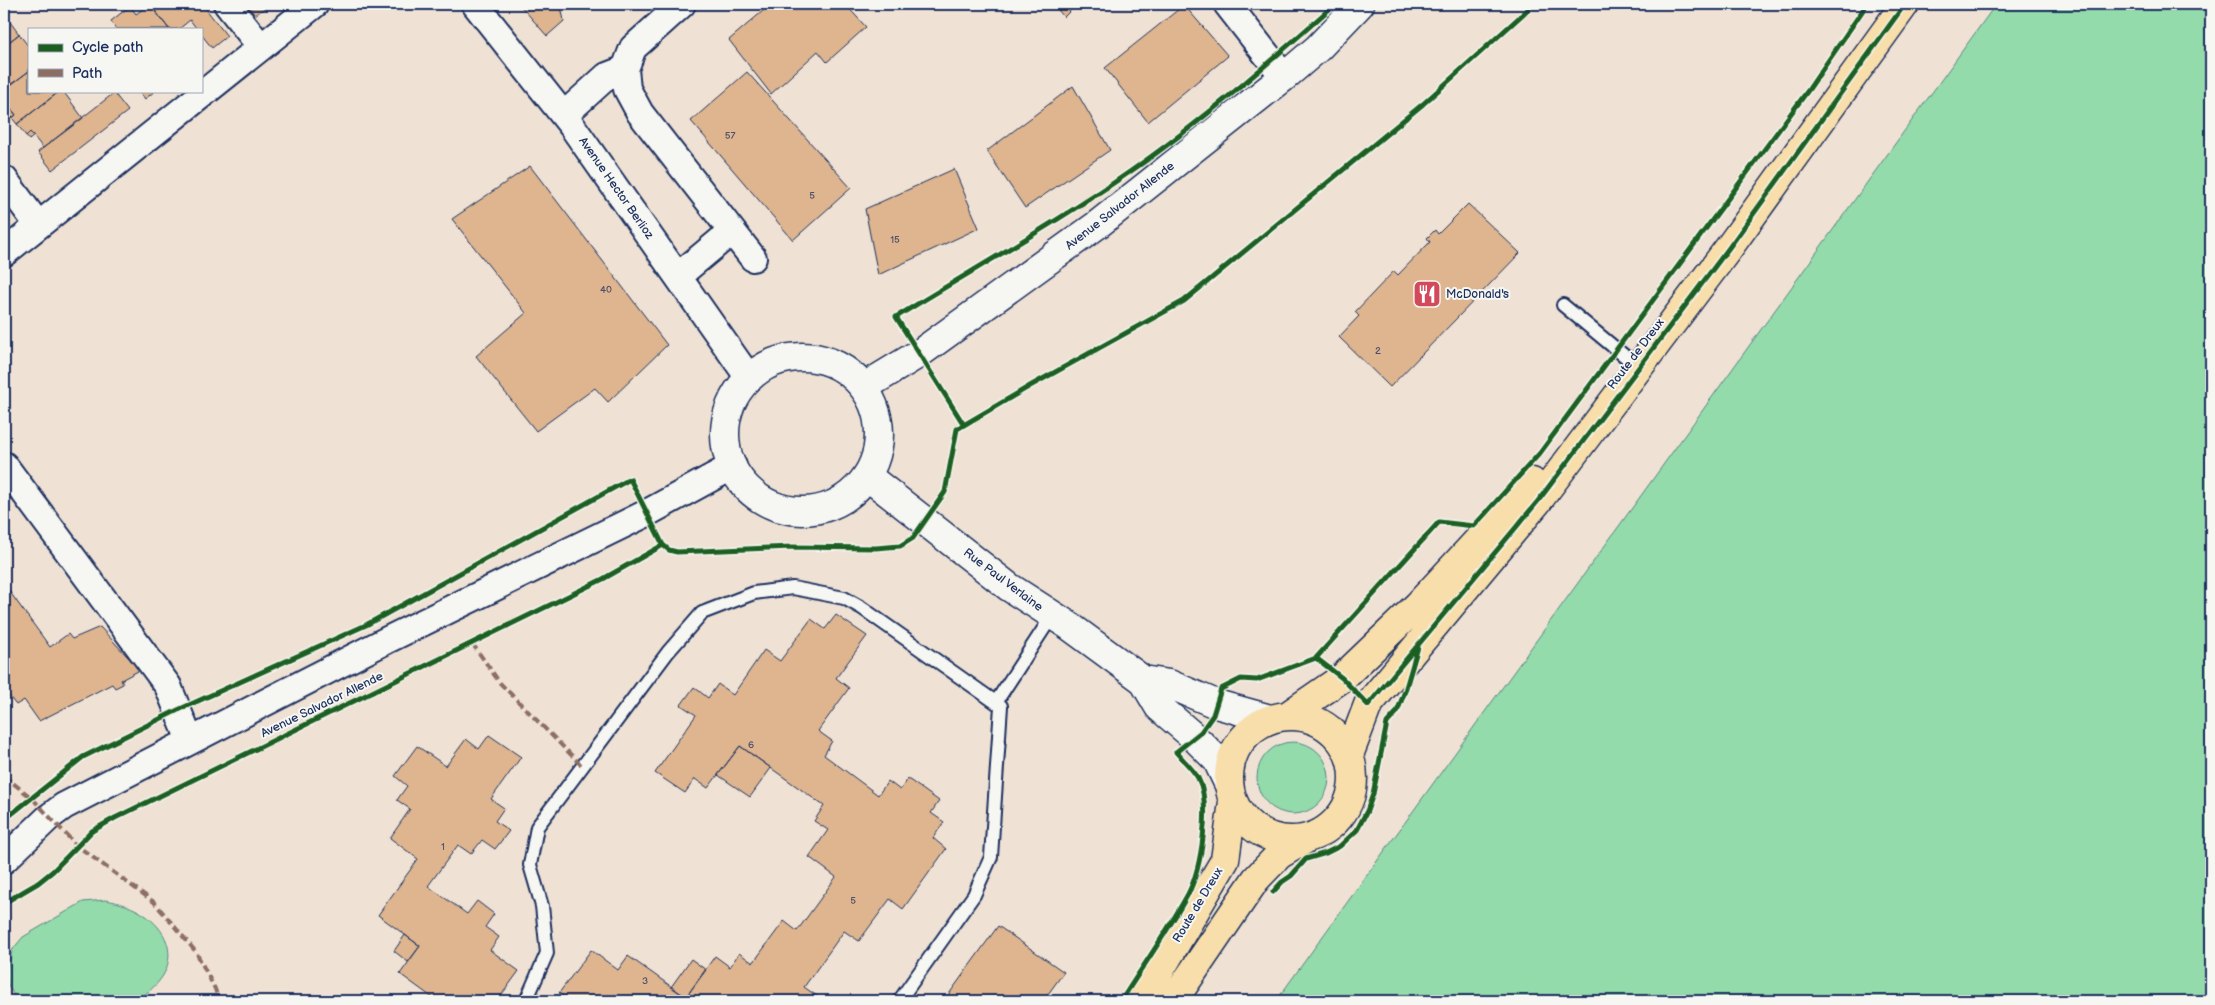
<svg xmlns="http://www.w3.org/2000/svg" width="2215" height="1005" viewBox="0 0 2215 1005" font-family="'Balsamiq Sans',sans-serif">
<rect width="100%" height="100%" fill="#efe2d4"/>
<filter id="ink" filterUnits="userSpaceOnUse"><feTurbulence type="fractalNoise" baseFrequency=".02" numOctaves="2"/><feDisplacementMap in="SourceGraphic" scale="10" xChannelSelector="R" yChannelSelector="G"/><feConvolveMatrix kernelMatrix="1 2 1 2 8 2 1 2 1" color-interpolation-filters="sRGB"/></filter>
<g filter="url(#ink)">
<path fill="#93dbaa" stroke="#578584" d="M 1996,4 L 2211,4 L 2211,1001 L 1276,1001 Z
M1257 778a36 36 0 1 1 72 0a36 36 0 1 1-72 0Z
M 105,900 C 167,909 197,967 134,1001 L 17,1001 L 7,983 L 6,971 L 13,949 L 23,937 L 83,902 Z"/>
<path fill="#deb58e" stroke="#1b2f5e" d="M 150,4 L 169,29 L 116,29 L 111,21 L 130,6 L 136,14 Z
M 150,4 L 202,4 L 227,36 L 212,48 L 201,34 L 201,29 L 197,29 L 190,20 L 179,29 L 169,29 Z
M 246,4 L 270,4 L 255,15 Z
M 519,4 L 555,4 L 562,11 L 564,21 L 547,36 Z
M 571,4 L 587,4 L 583,7 Z
M 771,4 L 845,4 L 866,27 L 827,62 L 818,51 L 771,94 L 729,40 Z
M 1053,4 L 1077,4 L 1064,17 Z
M 1184,5 L 1228,56 L 1148,122 L 1105,68 Z
M 4,14 L 19,34 L 4,46 Z
M 19,34 L 29,47 L 29,71 L 4,90 L 4,46 Z
M 29,71 L 29,91 L 60,91 L 17,124 L 12,118 L 16,115 L 4,99 L 7,95 L 4,90 Z
M 747,72 L 851,188 L 793,240 L 691,121 Z
M 1073,86 L 1110,150 L 1025,208 L 987,151 Z
M 60,91 L 63,91 L 83,118 L 43,148 L 30,132 L 26,136 L 17,124 Z
M 139,91 L 155,91 L 145,99 Z
M 114,93 L 128,111 L 52,170 L 38,152 Z
M 12,110 L 16,115 L 12,118 L 8,113 Z
M 30,132 L 34,136 L 29,140 L 26,136 Z
M 530,166 L 667,345 L 608,402 L 595,388 L 536,431 L 476,356 L 526,313 L 452,219 Z
M 954,169 L 979,228 L 878,275 L 865,209 Z
M 1468,204 L 1520,253 L 1390,387 L 1339,337 L 1359,316 L 1355,312 L 1394,271 L 1398,275 L 1430,242 L 1427,238 L 1435,230 L 1438,234 Z
M 4,584 L 50,647 L 68,634 L 72,639 L 100,627 L 140,670 L 121,680 L 123,684 L 115,688 L 112,684 L 39,721 L 24,700 L 16,705 L 4,690 Z
M 836,615 L 867,636 L 836,678 L 849,688 L 818,731 L 832,741 L 824,755 L 878,795 L 888,781 L 900,790 L 908,779 L 939,801 L 931,813 L 944,822 L 933,838 L 946,849 L 903,909 L 890,899 L 859,941 L 844,931 L 804,987 L 824,1001 L 570,1001 L 559,993 L 591,950 L 618,970 L 628,956 L 686,997 L 715,956 L 730,967 L 739,953 L 753,963 L 784,921 L 797,931 L 836,877 L 809,857 L 828,830 L 814,821 L 824,806 L 740,746 L 708,788 L 695,779 L 685,793 L 655,773 L 696,715 L 681,705 L 694,687 L 708,698 L 718,684 L 733,695 L 764,650 L 780,661 L 811,619 L 825,629 Z
M 489,735 L 521,757 L 491,799 L 504,808 L 495,821 L 509,831 L 495,849 L 482,840 L 471,854 L 458,845 L 428,886 L 467,914 L 477,901 L 494,914 L 485,927 L 499,937 L 490,950 L 519,971 L 497,1001 L 437,1001 L 400,974 L 420,946 L 378,915 L 418,859 L 390,838 L 410,809 L 397,800 L 407,786 L 395,776 L 417,746 L 446,766 L 466,739 L 479,749 Z
M 740,746 L 771,768 L 750,797 L 718,775 Z
M 998,926 L 1064,972 L 1043,1001 L 944,1001 Z
M 405,935 L 420,946 L 408,962 L 394,951 Z
M 691,959 L 706,970 L 686,997 L 671,987 Z"/>
<g fill="none" stroke-linecap="round" stroke-linejoin="round">
<defs>
<path id="service" d="M 1563,305 L 1627,358
M 996,702 L 1052,616
M 526,1001 L 547,953 L 542,906 L 530,865 L 537,827 L 668,652 L 702,613 L 754,593 L 793,588 L 844,598 L 862,608 L 1001,706 L 991,857 L 974,895 L 899,1001"/>
<path id="minor" d="M 227,4 L 261,47
M 475,4 L 572,126 L 749,378
M 682,4 L 633,48 L 625,69 L 627,89 L 640,113 L 753,258
M 1227,4 L 1284,77
M 564,115 L 607,76 L 625,69
M 4,179 L 33,218
M 4,253 L 315,4
M 678,276 L 732,231
M 4,465 L 168,686 L 190,741
M 4,860 L 49,817 L 64,806 L 387,640 L 647,513 L 733,466"/>
<path id="tertiary" d="M725 434a77 77 0 1 1 154 0a77 77 0 1 1-154 0Z
M 864,387 L 920,353 L 1097,225 L 1284,77 L 1318,48 L 1360,4
M 867,476 L 1009,587 L 1068,625 L 1143,680 L 1159,707 L 1194,737 L 1217,760 L 1229,785
M 1143,680 L 1169,684 L 1216,704 L 1270,719"/>
<path id="primary" d="M1229 778a62 62 0 1 1 124 0a62 62 0 1 1-124 0Z
M 1287,716 L 1342,678 L 1418,605 L 1532,482
M 1349,755 L 1368,705 L 1538,501 L 1728,249 L 1905,4
M 1142,1001 L 1225,860 L 1233,802
M 1173,1001 L 1256,879 L 1279,855 L 1306,839"/>
</defs>
<use href="#service" stroke="#1b2f5e" stroke-width="16"/>
<use href="#minor" stroke="#1b2f5e" stroke-width="30"/>
<use href="#tertiary" stroke="#1b2f5e" stroke-width="31"/>
<use href="#primary" stroke="#1b2f5e" stroke-width="31"/>
<use href="#service" stroke="#f6f6f2" stroke-width="12"/>
<use href="#minor" stroke="#f6f6f2" stroke-width="26"/>
<use href="#tertiary" stroke="#f6f6f2" stroke-width="28"/>
<use href="#primary" stroke="#f8deab" stroke-width="28"/>
<path stroke="#8d6e63" stroke-width="4" stroke-dasharray="8 4" stroke-linecap="butt" d="M 472,643 L 500,683 L 583,767
M 4,776 L 32,798 L 76,845 L 154,902 L 196,952 L 215,989 L 219,1001"/>
<defs>
<path id="cycleway" d="M 964,425 L 896,317 C 974,269 1055,224 1131,171 C 1203,121 1270,62 1335,4
M 1316,658 L 1342,678 L 1368,705 L 1538,501 L 1728,249 L 1905,4
M 4,820 L 83,757 L 178,710 L 366,625 L 630,479 L 663,545 L 669,550 L 677,552 L 792,547 L 876,548 L 900,546 L 913,538 L 945,492 L 957,429 L 1030,386 L 1184,301 L 1423,104 L 1534,4
M 1273,892 L 1282,882 L 1291,876 L 1306,859 L 1326,853 L 1340,846 L 1357,830 L 1367,811 L 1373,794 L 1387,723 L 1397,712 L 1405,691 L 1418,647
M 4,903 L 38,883 L 53,871 L 92,831 L 115,818 L 603,579 L 663,545
M 1121,1001 C 1143,966 1168,931 1188,894 C 1201,869 1212,804 1198,778 C 1193,769 1183,760 1176,752 L 1201,732 L 1213,715 L 1221,689 L 1241,679 L 1257,680 L 1316,658 L 1439,522 L 1474,526 L 1540,453 L 1809,89 L 1867,4"/>
</defs>
<use href="#cycleway" stroke="#f6f6f2" stroke-width="8"/>
<use href="#cycleway" stroke="#1b5e20" stroke-width="5"/>
</g>
</g>
<defs>
<symbol id="restaurant-square" viewBox="-11 -11 22 22"><rect x="-9" y="-9" width="18" height="18" rx="4" fill="#d1495b" stroke="#f6f6f2"/><path d="M-5-6h1v4h1v-4h1v4h1v-4h1v5L-1.5 .5V6h-2V.5L-5-1ZM5-6V6H3V1.5H1.5Q1.5-4 5-6Z" fill="#fff"/></symbol>
</defs>
<g fill-rule="evenodd">
<use href="#restaurant-square" x="1411" y="278" width="32" height="32"/>
</g>
<g text-anchor="middle" dominant-baseline="central" stroke-width="4" stroke-linejoin="round" paint-order="stroke">
<g font-size="10" fill="#4c506a">
<text x="730" y="136">57</text>
<text x="812" y="196">5</text>
<text x="895" y="240">15</text>
<text x="606" y="290">40</text>
<text x="1378" y="351">2</text>
<text x="751" y="745">6</text>
<text x="443" y="847">1</text>
<text x="853" y="901">5</text>
<text x="645" y="981">3</text>
</g>
<g font-size="12" fill="#1b2f5e" stroke="#f6f6f2">
<text transform="translate(616 188) rotate(55)">Avenue Hector Berlioz</text>
<text transform="translate(1120 206) rotate(-38)">Avenue Salvador Allende</text>
<text transform="translate(1636 354) rotate(-53)">Route de Dreux</text>
<text transform="translate(1003 580) rotate(37)">Rue Paul Verlaine</text>
<text transform="translate(322 705) rotate(-26)">Avenue Salvador Allende</text>
<text transform="translate(1198 905) rotate(-59)">Route de Dreux</text>
</g>
<g font-size="12" fill="#1b2f5e" stroke="#f6f6f2" text-anchor="start">
<text x="1446" y="294">McDonald's</text>
</g>
</g>
<rect width="2215" height="1005" fill="none" stroke="#f6f6f2" stroke-width="20"/>
<rect x="10" y="10" width="2195" height="985" fill="none" stroke="#1b2f5e" stroke-width="2" filter="url(#ink)"/>
<rect x="28" y="28" width="175" height="65" fill="#f6f6f2" stroke="#9ea6b7"/>
<rect x="38" y="44" width="25" height="8" fill="#1b5e20" stroke="#9ea6b7"/>
<text x="72" y="52" font-size="15" fill="#1b2f5e">Cycle path</text>
<rect x="38" y="69" width="25" height="8" fill="#8d6e63" stroke="#9ea6b7"/>
<text x="72" y="78" font-size="15" fill="#1b2f5e">Path</text>
</svg>
